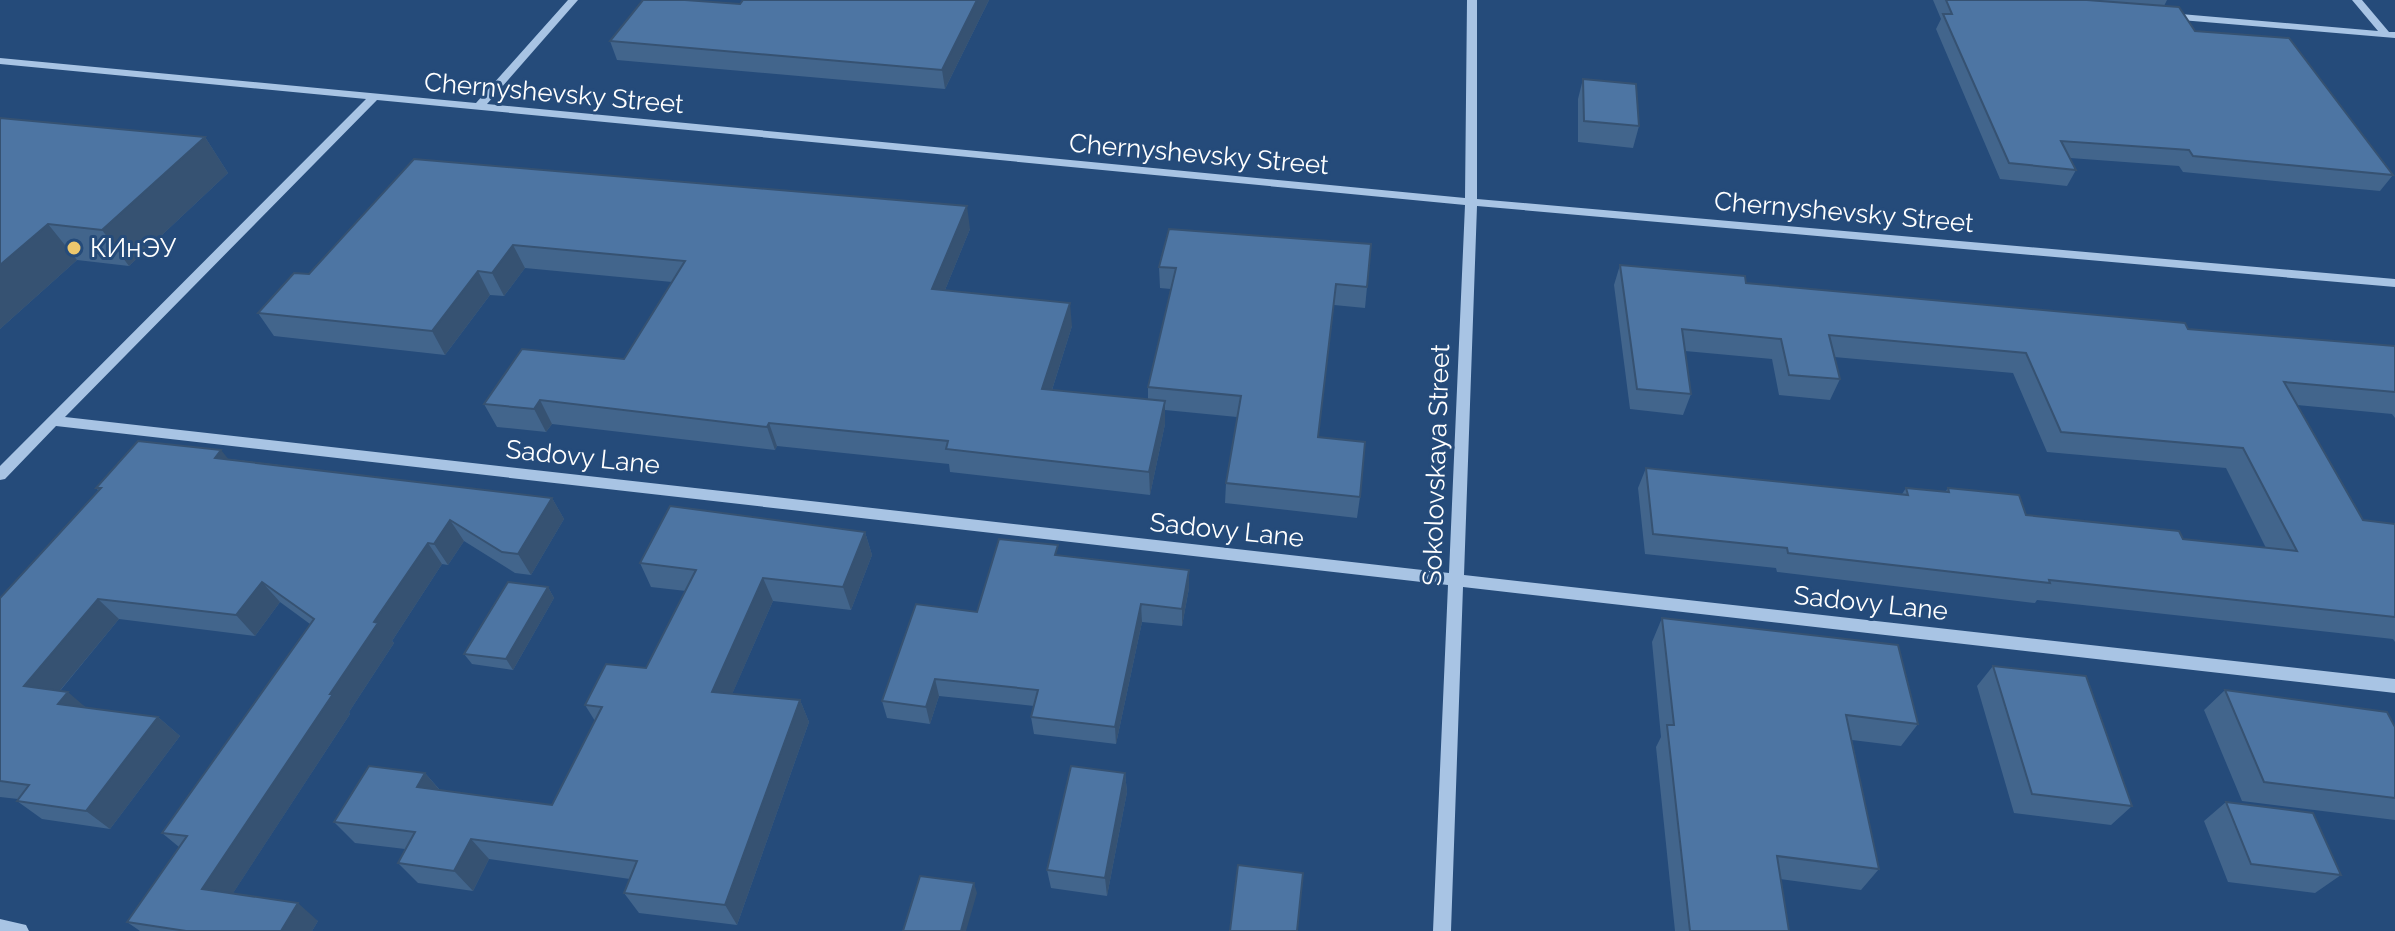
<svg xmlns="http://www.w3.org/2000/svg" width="2395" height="931" viewBox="0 0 2395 931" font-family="Raleway,sans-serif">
<rect width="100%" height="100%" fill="#254b7a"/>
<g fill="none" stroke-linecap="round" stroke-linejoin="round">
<path fill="#a8c4e4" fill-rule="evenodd" d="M 568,0 L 578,0 L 487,104 L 1465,198 L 1467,0 L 1477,0 L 1477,199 L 2395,279 L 2395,287 L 1477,206 L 1464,575 L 2395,679 L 2395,693 L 1463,587 L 1451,931 L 1433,931 L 1448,585 L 56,426 L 5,479 L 0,480 L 0,466 L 366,99 L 0,64 L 0,58 L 476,103 ZM 377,100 L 1465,205 L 1449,573 L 65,417 Z
M 2352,0 L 2362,0 L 2389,32 L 2395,32 L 2395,38 L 2169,19 L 2164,16 L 2169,13 L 2378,31 Z
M 0,919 L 26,925 L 29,931 L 0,931 Z"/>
</g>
<path fill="#42658c" d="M 989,0 L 945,89 L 617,60 L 610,41 L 740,4 Z
M 1933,0 L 2167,0 L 2164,6 L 2195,31 L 2393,175 L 2380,191 L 2183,172 L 2179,166 L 2070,158 L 2076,170 L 2067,186 L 2000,179 L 1936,29 L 1941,19 Z
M 1583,79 L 1639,126 L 1633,148 L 1578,142 L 1578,99 Z
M 0,118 L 205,137 L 228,173 L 129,266 L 77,260 L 0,329 Z
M 414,159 L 970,229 L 945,290 L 1072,326 L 1052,390 L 1148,399 L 1148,387 L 1171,289 L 1160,288 L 1159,267 L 1367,287 L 1365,308 L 1334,305 L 1318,437 L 1360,497 L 1357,518 L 1225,503 L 1226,483 L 1237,417 L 1165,410 L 1165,424 L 1150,495 L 950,472 L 949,464 L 777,446 L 775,450 L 552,424 L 546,432 L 497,427 L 484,404 L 624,359 L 672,282 L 525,268 L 504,296 L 490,295 L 445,355 L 274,336 L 258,313 L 309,274 Z
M 1620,265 L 1746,283 L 2188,329 L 2395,346 L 2395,418 L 2392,414 L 2297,405 L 2363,520 L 2395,524 L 2395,642 L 2393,639 L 2037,600 L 2035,603 L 1777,572 L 1776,568 L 1645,554 L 1638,488 L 1646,468 L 1902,494 L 1906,488 L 1945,492 L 1948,488 L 2026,515 L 2183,539 L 2266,548 L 2226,468 L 2047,452 L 2013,373 L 1834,357 L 1840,379 L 1830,400 L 1779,395 L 1772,359 L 1685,351 L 1691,394 L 1683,415 L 1630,409 L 1614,285 Z
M 229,459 L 552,498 L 564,519 L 531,575 L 515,573 L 464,541 L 448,565 L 442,564 L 392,641 L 394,643 L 349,712 L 350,714 L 233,893 L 318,921 L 312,931 L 140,931 L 127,922 L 179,847 L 162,833 L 310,624 L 280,602 L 255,636 L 119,619 L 60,691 L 87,708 L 158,717 L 180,736 L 110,829 L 42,819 L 17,801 L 18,799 L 0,797 L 0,598 L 99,491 L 96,488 Z
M 865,532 L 872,555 L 851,610 L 773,601 L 732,694 L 800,700 L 809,722 L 737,925 L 639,913 L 624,893 L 630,879 L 489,859 L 473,891 L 418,883 L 398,863 L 405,849 L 355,843 L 334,822 L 425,773 L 440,790 L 552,805 L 595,721 L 585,705 L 646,668 L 686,591 L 651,587 L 640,563 Z
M 1059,555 L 1189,570 L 1189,588 L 1182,626 L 1142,622 L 1116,744 L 1034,734 L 1031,717 L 1034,706 L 939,696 L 930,724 L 887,718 L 882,701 L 977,612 Z
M 548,587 L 554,598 L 513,670 L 472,664 L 464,654 Z
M 1662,618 L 1918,724 L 1901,746 L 1852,740 L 1879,869 L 1861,890 L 1780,879 L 1789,931 L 1675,931 L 1656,747 L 1661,737 L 1652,642 Z
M 1993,666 L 2132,806 L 2111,825 L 2014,813 L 1977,686 Z
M 2225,690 L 2395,727 L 2395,820 L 2242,801 L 2204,710 Z
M 1125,773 L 1127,792 L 1107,896 L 1051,888 L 1047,870 Z
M 2226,802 L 2341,875 L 2315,893 L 2228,882 L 2204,821 Z"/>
<path fill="#365272" d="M 977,0 L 989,0 L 945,89 L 942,70 Z
M 205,137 L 228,173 L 129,266 L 102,230 Z
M 967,206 L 970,229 L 936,312 L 932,289 Z
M 48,224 L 77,260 L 0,329 L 0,265 Z
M 513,245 L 525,268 L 504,296 L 492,273 Z
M 478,271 L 490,295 L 445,355 L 432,331 Z
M 1070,303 L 1072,326 L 1045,412 L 1042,389 Z
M 540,400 L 552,424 L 546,432 L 534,409 Z
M 1165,401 L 1165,424 L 1150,495 L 1149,472 Z
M 769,423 L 777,446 L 775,450 L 767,427 Z
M 221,450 L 238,471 L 215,458 Z
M 552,498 L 564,519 L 531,575 L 518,554 Z
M 450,520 L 464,541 L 448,565 L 434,544 Z
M 865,532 L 872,555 L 851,610 L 843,587 Z
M 428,543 L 442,564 L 392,641 L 394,643 L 349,712 L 350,714 L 224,907 L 202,889 L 330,694 L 374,622 Z
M 1189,570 L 1189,588 L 1182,626 L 1182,609 Z
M 763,578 L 773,601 L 723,715 L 712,692 Z
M 262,582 L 280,602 L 255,636 L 236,615 Z
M 548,587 L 554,598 L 513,670 L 506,659 Z
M 98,599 L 119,619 L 47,706 L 24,686 Z
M 1141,604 L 1142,622 L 1116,744 L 1115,727 Z
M 935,679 L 939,696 L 930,724 L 926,707 Z
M 68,692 L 91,712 L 58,704 Z
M 800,700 L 809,722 L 737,925 L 725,905 Z
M 158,717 L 180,736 L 110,829 L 86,811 Z
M 425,773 L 443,794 L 417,787 Z
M 1125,773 L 1127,792 L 1107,896 L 1105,878 Z
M 471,839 L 489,859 L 473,891 L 454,871 Z
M 974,883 L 977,893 L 966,931 L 961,931 Z
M 298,903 L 318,921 L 312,931 L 281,931 Z"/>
<path fill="#4d75a3" stroke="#365272" stroke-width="2" d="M 643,0 L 685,0 L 740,4 L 743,0 L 977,0 L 942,70 L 610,41 Z
M 1946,0 L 2087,0 L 2179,7 L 2195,31 L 2289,38 L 2393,175 L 2193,156 L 2189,150 L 2061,141 L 2076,170 L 2009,163 L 1943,14 L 1952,14 Z
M 1583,79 L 1636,84 L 1639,126 L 1584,121 Z
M 0,118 L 205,137 L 102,230 L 48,224 L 0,265 Z
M 414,159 L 967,206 L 932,289 L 1070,303 L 1042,389 L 1165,401 L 1149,472 L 946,449 L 948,441 L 769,423 L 767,427 L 540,400 L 534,409 L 484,404 L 522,349 L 624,359 L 685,261 L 513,245 L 492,273 L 478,271 L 432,331 L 258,313 L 294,273 L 309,274 Z
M 1169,229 L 1371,244 L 1367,287 L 1336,284 L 1318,437 L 1365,442 L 1360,497 L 1226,483 L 1241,396 L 1148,387 L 1176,268 L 1159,267 Z
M 1620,265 L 1745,276 L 1746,283 L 2185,323 L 2188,329 L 2395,346 L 2395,392 L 2284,382 L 2363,520 L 2395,524 L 2395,617 L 2049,580 L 2050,583 L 1788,553 L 1787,548 L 1653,534 L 1646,468 L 1908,495 L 1906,488 L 1949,492 L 1948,488 L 2019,495 L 2026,515 L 2179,531 L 2183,539 L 2297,551 L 2243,448 L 2061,432 L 2026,353 L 1829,335 L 1840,379 L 1789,375 L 1781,339 L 1682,329 L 1691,394 L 1637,389 Z
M 138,441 L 221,450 L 215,458 L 552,498 L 518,554 L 502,552 L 450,520 L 434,544 L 428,543 L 374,622 L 378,623 L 330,694 L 333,694 L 202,889 L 298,903 L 281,931 L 186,931 L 127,922 L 187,836 L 162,833 L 314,619 L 262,582 L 236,615 L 98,599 L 24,686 L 68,692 L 58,704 L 158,717 L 86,811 L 17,801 L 29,785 L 0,781 L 0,598 L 101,488 L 96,488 Z
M 670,506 L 865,532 L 843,587 L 763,578 L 712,692 L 800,700 L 725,905 L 624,893 L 637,861 L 471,839 L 454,871 L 398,863 L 415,832 L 334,822 L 369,766 L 425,773 L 417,787 L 552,805 L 602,707 L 585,705 L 606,664 L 646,668 L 696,570 L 640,563 Z
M 999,539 L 1058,545 L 1055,555 L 1189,570 L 1182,609 L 1141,604 L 1115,727 L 1031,717 L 1038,690 L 935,679 L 926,707 L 882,701 L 916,604 L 977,612 Z
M 508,582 L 548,587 L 506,659 L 464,654 Z
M 1662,618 L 1898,645 L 1918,724 L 1846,715 L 1879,869 L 1777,856 L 1789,931 L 1690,931 L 1667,725 L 1674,725 Z
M 1993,666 L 2086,676 L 2132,806 L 2032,794 Z
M 2225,690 L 2387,712 L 2395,727 L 2395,798 L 2264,782 Z
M 1071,766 L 1125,773 L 1105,878 L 1047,870 Z
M 2226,802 L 2313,813 L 2341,875 L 2251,864 Z
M 1238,865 L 1303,873 L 1297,931 L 1230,931 Z
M 920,876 L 974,883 L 961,931 L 903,931 Z"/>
<circle fill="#edc76d" stroke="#254b7a" stroke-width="3" cx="74" cy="248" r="8"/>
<g text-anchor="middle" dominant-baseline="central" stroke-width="6" stroke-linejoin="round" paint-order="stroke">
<g font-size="26" fill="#fff" stroke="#254b7a">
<text transform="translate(554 93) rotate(5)">Chernyshevsky Street</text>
<text transform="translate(1199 154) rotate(5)">Chernyshevsky Street</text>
<text transform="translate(1844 212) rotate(5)">Chernyshevsky Street</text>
<text transform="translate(583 457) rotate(6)">Sadovy Lane</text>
<text transform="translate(1436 465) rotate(-88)">Sokolovskaya Street</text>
<text transform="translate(1227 530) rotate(6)">Sadovy Lane</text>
<text transform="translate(1871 603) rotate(6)">Sadovy Lane</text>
</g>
<g font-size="26" fill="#fff" stroke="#254b7a" text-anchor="start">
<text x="90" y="248">КИнЭУ</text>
</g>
</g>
</svg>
